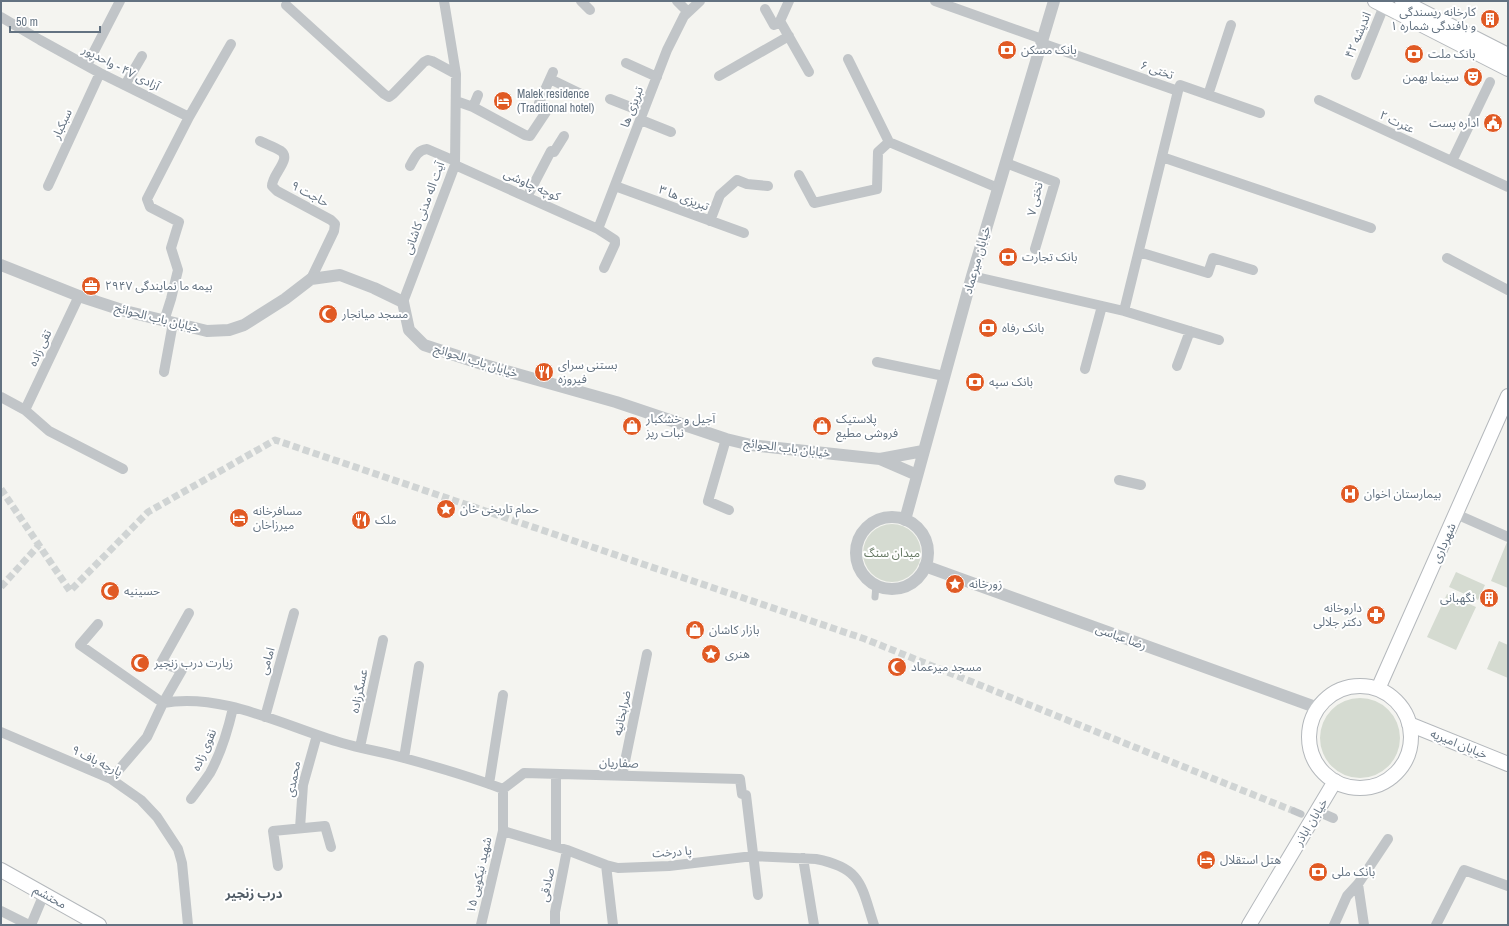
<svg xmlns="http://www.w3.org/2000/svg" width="1509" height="926" viewBox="0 0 1509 926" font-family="'Archivo Narrow','Noto Sans Arabic',sans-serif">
<rect width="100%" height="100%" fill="#f4f4f0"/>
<path fill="#d5dbd1" d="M863 553a29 29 0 1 1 58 0a29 29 0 1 1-58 0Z
M 1507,542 L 1508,542 L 1508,588 L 1491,581 Z
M 1456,572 L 1485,585 L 1478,600 L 1449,587 Z
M 1447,594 L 1476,607 L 1456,650 L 1427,637 Z
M 1499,641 L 1508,645 L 1508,678 L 1487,669 Z
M1320 738a40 40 0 1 1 80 0a40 40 0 1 1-80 0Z"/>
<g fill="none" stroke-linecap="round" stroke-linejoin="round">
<path stroke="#d0d4d4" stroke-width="7" stroke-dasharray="7 3.5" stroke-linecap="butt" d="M 1,489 L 70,591 L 148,512 L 275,440 L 865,639 L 1294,811
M 1,587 L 39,545"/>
<defs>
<path id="secondary" d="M 1375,1 L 1508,69
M 1402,1 L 1508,55
M1309 737a51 51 0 1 1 102 0a51 51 0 1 1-102 0Z
M 1378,689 L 1508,396
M 1409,724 L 1508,764
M 1,870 L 99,925
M 1249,925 L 1335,781"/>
</defs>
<use href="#secondary" stroke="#b4b8bc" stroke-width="16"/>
<path stroke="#c1c5c8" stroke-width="7" d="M 875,597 L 876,585
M 1294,811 L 1301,814"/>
<path stroke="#c1c5c8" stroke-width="10" d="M 581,1 L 590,10
M 677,1 L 688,12
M 789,1 L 780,21 L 809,72
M 935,1 L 1042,39
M 286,5 L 384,94 L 389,97 L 393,94 L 424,62 L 428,60 L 432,61 L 456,74
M 765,9 L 774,25 L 780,21
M 1,17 L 40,40 L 100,73 L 189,117
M 1041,43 L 1178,91 L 1180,85 L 1260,113
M 848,59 L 889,142 L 998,188
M 626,63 L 657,77
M 87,65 L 120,1
M 1356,75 L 1384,6
M 719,76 L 789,36
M 550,79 L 581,94
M 125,85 L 142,56
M 1208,95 L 1231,25
M 610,99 L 643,112
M 1319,100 L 1508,187
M 456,101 L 473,107 L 525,135 L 530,136 L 546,112 L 547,109 L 539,103 L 553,72
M 473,107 L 478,95
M 641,120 L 671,132
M 260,141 C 266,144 275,147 281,151 C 292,159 272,174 272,186 L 277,191 L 331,220 L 335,224 L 334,231 L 311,279
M 1162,157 L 1371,228
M 1452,161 L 1490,82
M 1006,163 L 1055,182 L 1035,249
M 455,165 L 598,229 L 615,240 L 615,244 L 604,268
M 410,166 C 414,159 417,150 427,149 L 455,161
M 799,175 L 814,203 L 877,189 L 878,152 L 889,142
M 48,186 L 100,73
M 615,186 L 744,233
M 527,197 L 551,151 L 554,152 L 564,136
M 710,221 L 720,195 L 737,180 L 747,184 L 768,186
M 598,229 L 667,50 L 684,16 L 700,1
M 1139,252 L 1208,273 L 1213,258 L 1253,270
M 1447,258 L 1508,290
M 972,276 L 1124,311 L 1219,340
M 403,302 L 455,165 L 456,74 L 444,1
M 1124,311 L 1178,91
M 164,321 L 171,299 L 178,270 L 171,248 L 179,222 L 150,207 L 147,199 L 189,117 L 231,44
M 877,362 L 944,376
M 1177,366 L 1190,331
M 1085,369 L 1102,306
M 164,372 L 173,323
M 1,397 L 25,410 L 49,431 L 123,469
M 25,410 L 79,296
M 726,439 L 708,501 L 729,510
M 1119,480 L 1141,485
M 1456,514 L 1508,537
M 98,624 L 80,645 L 163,703 L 182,670 L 161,663 L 189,613
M 265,717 L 294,613
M 1,732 L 111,779 L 141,800 L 157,817 L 178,849 L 182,863 L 188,925
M 360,747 L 383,640
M 404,758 L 419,666
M 556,774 L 556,846
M 622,776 L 647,654
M 111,779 L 147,737 L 163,703 C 223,692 286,727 342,743 C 362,749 384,752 404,758 C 437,767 471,777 503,789 L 503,831 L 481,925
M 489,784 L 503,695
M 503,789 L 524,773 L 740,779 L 742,794 L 746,795 L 758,895
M 191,799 C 197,791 204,782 210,773 C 221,753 228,730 233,708
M 1317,811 L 1333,818
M 300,828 L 303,785 L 317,735
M 503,831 L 567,850 L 606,865 L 618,868 L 669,866 L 753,856 L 816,859 C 862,868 861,885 874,925
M 803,858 L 814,925
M 606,865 L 613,925
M 278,866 L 273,831 L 325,826 L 331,847
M 1358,884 L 1364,925
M 1,911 L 29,925
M 31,925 L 44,894
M 555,925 L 555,912 L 567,850
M 1334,925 L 1347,896 L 1358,884 L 1388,839
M 1436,925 L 1464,870 L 1508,886"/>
<path stroke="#c1c5c8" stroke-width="12" d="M 1,265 L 79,296 L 125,311 L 207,331 L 229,330 L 244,325 L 285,299 L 311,279 L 340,275 L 374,288 L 403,302 L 409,330 L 424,345 L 485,365 L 616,402 L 726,439 L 751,445 L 880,459 L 923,451
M 880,459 L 917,475
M856 553a36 36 0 1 1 72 0a36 36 0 1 1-72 0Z
M 905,520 L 972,276 L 1054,1
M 925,566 L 1318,708"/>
<use href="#secondary" stroke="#fff" stroke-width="14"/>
</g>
<defs>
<symbol id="building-disc" viewBox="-11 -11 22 22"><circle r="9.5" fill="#e05a24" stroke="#fff"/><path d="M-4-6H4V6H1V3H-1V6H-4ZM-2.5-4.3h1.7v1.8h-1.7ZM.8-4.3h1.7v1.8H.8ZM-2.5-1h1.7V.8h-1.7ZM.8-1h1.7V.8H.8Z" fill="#fff"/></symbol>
<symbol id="bank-disc" viewBox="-11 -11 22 22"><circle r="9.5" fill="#e05a24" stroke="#fff"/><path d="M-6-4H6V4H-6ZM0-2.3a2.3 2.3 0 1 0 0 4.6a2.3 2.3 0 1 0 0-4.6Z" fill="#fff"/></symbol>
<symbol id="theatre-disc" viewBox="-11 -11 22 22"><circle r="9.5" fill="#e05a24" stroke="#fff"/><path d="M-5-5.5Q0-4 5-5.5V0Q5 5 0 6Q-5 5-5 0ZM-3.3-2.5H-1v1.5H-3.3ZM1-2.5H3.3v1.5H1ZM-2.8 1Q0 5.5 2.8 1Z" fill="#fff"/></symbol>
<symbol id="hotel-disc" viewBox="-11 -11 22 22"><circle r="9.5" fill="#e05a24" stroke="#fff"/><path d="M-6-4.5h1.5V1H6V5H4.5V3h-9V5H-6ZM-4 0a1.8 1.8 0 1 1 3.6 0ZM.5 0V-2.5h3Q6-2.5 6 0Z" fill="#fff"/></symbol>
<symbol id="civic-disc" viewBox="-11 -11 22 22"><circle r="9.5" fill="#e05a24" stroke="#fff"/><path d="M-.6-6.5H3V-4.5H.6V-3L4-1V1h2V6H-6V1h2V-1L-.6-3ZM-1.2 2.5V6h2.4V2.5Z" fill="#fff"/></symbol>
<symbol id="office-disc" viewBox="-11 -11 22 22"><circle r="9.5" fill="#e05a24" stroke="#fff"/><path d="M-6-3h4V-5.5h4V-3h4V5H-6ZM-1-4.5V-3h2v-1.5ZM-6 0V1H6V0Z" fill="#fff"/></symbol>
<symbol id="mosque-disc" viewBox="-11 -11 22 22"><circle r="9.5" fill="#e05a24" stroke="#fff"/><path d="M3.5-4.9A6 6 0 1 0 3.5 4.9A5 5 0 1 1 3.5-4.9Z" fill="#fff"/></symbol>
<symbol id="restaurant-disc" viewBox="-11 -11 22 22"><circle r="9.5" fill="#e05a24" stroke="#fff"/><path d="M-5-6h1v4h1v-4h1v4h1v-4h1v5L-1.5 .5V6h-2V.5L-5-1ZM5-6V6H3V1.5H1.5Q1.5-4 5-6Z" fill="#fff"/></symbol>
<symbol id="shop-disc" viewBox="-11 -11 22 22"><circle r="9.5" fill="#e05a24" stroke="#fff"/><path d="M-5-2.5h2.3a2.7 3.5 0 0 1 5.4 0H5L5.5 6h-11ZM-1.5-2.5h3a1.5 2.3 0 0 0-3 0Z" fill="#fff"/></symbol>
<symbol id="hospital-disc" viewBox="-11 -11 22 22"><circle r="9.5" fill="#e05a24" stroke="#fff"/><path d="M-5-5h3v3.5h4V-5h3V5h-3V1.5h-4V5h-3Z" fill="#fff"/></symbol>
<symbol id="sight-disc" viewBox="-11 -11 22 22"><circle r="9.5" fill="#e05a24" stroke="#fff"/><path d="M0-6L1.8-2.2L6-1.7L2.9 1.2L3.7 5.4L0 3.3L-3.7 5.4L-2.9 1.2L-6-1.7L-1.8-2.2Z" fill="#fff"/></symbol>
<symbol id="pharmacy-disc" viewBox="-11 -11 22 22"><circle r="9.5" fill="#e05a24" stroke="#fff"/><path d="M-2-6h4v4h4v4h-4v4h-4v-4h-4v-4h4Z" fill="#fff"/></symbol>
</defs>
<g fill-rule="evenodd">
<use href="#building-disc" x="1479" y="8" width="22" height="22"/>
<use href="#bank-disc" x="996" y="39" width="22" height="22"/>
<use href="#bank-disc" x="1403" y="43" width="22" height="22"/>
<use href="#theatre-disc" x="1462" y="66" width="22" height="22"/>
<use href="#hotel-disc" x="492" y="90" width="22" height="22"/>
<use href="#civic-disc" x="1482" y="112" width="22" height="22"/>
<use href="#bank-disc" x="997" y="246" width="22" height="22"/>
<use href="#office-disc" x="80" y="275" width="22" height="22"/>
<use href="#mosque-disc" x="317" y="303" width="22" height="22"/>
<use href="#bank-disc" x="977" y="317" width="22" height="22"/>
<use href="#restaurant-disc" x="533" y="361" width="22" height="22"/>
<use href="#bank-disc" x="964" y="371" width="22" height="22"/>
<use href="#shop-disc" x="621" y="415" width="22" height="22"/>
<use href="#shop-disc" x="811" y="415" width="22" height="22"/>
<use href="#hospital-disc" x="1339" y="483" width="22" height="22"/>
<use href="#sight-disc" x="435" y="498" width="22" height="22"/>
<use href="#hotel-disc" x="228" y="507" width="22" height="22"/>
<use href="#restaurant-disc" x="350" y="509" width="22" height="22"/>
<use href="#sight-disc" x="944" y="573" width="22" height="22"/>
<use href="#mosque-disc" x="99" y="580" width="22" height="22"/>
<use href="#building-disc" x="1478" y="587" width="22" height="22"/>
<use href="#pharmacy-disc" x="1365" y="604" width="22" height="22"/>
<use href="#shop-disc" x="684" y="619" width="22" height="22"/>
<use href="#sight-disc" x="700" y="643" width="22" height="22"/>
<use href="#mosque-disc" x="129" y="652" width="22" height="22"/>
<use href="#mosque-disc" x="886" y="656" width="22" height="22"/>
<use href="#hotel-disc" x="1195" y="849" width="22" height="22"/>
<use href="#bank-disc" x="1307" y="861" width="22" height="22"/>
</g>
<g text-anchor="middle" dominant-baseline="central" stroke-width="4" stroke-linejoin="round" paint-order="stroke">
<g font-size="12" fill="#637281" stroke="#fff" text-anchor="start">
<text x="1476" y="12" text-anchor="end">کارخانه ریسندگی<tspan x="1476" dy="14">و بافندگی شماره ۱</tspan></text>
<text x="1021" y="50">بانک مسکن</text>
<text x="1428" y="54">بانک ملت</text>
<text x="1459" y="77" text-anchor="end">سینما بهمن</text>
<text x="517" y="94">Malek residence<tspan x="517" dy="14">(Traditional hotel)</tspan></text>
<text x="1479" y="123" text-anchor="end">اداره پست</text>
<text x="1022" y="257">بانک تجارت</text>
<text x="105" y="286">بیمه ما نمایندگی ۲۹۴۷</text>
<text x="342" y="314">مسجد میانجار</text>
<text x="1002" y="328">بانک رفاه</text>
<text x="558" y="365">بستنی سرای<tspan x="558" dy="14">فیروزه</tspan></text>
<text x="989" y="382">بانک سپه</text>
<text x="646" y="419">آجیل و خشکبار<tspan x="646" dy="14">نبات ریز</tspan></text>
<text x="836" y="419">پلاستیک<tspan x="836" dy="14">فروشی مطیع</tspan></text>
<text x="1364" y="494">بیمارستان اخوان</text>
<text x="460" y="509">حمام تاریخی خان</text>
<text x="253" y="511">مسافرخانه<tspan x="253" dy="14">میرزاخان</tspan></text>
<text x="375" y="520">ملک</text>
<text x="969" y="584">زورخانه</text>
<text x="124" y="591">حسینیه</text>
<text x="1475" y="598" text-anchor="end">نگهبانی</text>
<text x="1362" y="608" text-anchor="end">داروخانه<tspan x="1362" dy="14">دکتر جلالی</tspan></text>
<text x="709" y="630">بازار کاشان</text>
<text x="725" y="654">هنری</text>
<text x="154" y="663">زیارت درب زنجیر</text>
<text x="911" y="667">مسجد میرعماد</text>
<text x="1220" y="860">هتل استقلال</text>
<text x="1332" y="872">بانک ملی</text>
</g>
<g font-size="12" fill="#637281" stroke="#fff">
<text transform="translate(1358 35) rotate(-67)">اندیشه ۴۲</text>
<text transform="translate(121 68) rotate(27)">آزادی ۴۷ - واحدپور</text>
<text transform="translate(1157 70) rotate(19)">تختی ۶</text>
<text transform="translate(632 107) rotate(-69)">تبریزی ها</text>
<text transform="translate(1397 122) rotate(25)">عترت ۲</text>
<text transform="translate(62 124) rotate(-65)">سبکبار</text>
<text transform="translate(532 185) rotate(24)">کوچه چاوشی</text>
<text transform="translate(310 194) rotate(28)">حاجت ۹</text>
<text transform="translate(684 198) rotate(20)">تبریزی ها ۳</text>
<text transform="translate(1035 199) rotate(-77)">تختی ۷</text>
<text transform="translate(424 208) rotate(-70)">آیت اله مدنی کاشانی</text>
<text transform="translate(977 260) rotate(-74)">خیابان میرعماد</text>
<text transform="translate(157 318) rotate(14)">خیابان باب الحوائج</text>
<text transform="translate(40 348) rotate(-65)">تقی زاده</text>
<text transform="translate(476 361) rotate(17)">خیابان باب الحوائج</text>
<text transform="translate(787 448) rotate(7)">خیابان باب الحوائج</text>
<text transform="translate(1444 543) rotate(-66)">شهرداری</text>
<text transform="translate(1121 637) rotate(20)">رضا عباسی</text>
<text transform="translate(267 661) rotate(-74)">امامی</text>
<text transform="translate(359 691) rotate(-78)">عسگرزاده</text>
<text transform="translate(622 713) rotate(-78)">ضرابخانیه</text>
<text transform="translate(1459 744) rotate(22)">خیابان امیریه</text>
<text transform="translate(204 750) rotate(-66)">نقوی زاده</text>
<text transform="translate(97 761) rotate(26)">پارچه باف ۹</text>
<text transform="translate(619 763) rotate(2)">صفاریان</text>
<text transform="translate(293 779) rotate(-79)">محمدی</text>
<text transform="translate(1311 822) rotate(-59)">خیابان اباذر</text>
<text transform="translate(672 852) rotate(-4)">پا درخت</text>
<text transform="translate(479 875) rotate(-77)">شهید نیکویی ۱۵</text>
<text transform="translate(547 885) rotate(-79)">صادقی</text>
<text transform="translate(50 897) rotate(29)">محتشم</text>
</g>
<g font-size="12" fill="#657862" stroke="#fff">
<text x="892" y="553">میدان سنگ</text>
</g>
<g font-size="13" font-weight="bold" fill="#515c66" stroke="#fff">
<text x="254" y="893">درب زنجیر</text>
</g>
</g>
<rect width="1509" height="926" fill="none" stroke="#637281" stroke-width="4"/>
<path d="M10 26v6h90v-6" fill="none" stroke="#637281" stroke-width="2"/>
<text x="16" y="26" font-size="12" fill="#637281" stroke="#ffffff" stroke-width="3" paint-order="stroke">50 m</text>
</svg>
